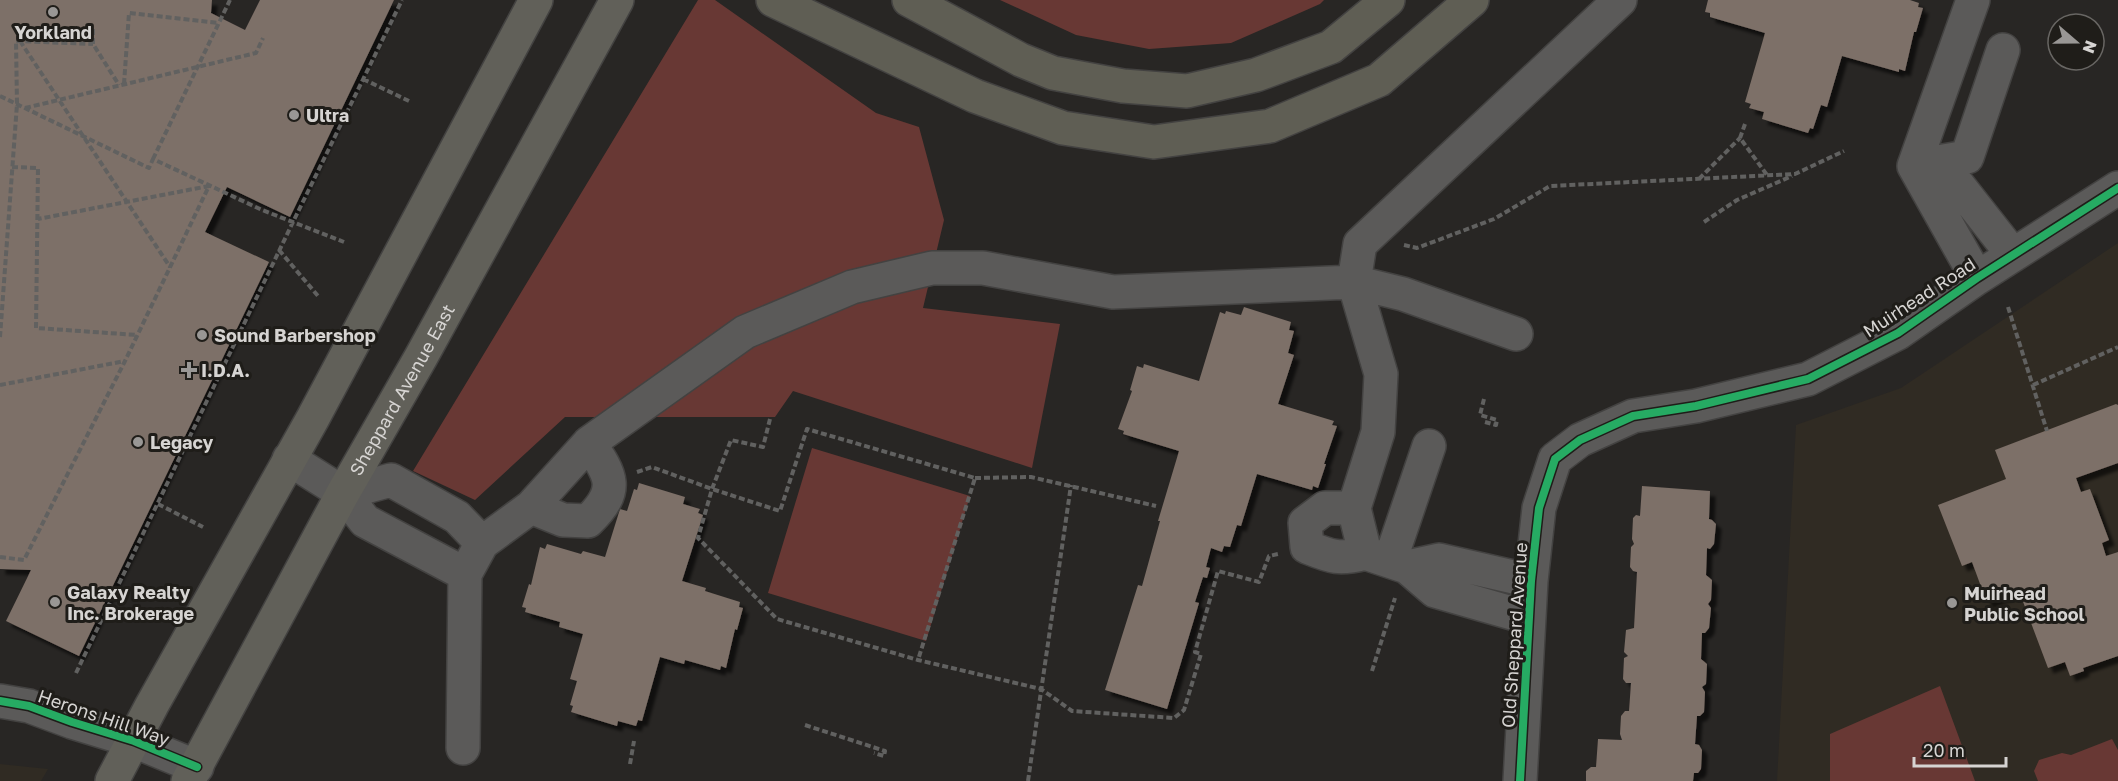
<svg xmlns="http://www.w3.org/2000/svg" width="2118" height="781" viewBox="0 0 2118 781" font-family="'Golos Text',sans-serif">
<defs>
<filter id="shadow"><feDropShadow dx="5.5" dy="5.5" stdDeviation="1.5" flood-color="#0009"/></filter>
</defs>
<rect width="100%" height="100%" fill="#282624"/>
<path fill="#302b23" d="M 2118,243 L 2118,781 L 1777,781 L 1796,425 L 1901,388 Z
M 0,764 L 48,769 L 41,781 L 0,781 Z"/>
<path fill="#683834" d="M 698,0 L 715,0 L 876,113 L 919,127 L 944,220 L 923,308 L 1060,324 L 1032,468 L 793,391 L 775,417 L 565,417 L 475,500 L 413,471 Z
M 1000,0 L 1324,0 L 1320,4 L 1231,43 L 1149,49 L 1076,35 Z
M 812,448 L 970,496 L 926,641 L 768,593 Z
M 1940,686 L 1975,781 L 1830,781 L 1830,734 Z
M 2112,739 L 2118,750 L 2118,781 L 2038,781 L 2034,771 L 2039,760 L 2062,753 L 2071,755 Z"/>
<path fill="#7d6f67" filter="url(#shadow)" d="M 0,0 L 212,0 L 211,13 L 245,30 L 260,0 L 394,0 L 290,217 L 227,187 L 205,232 L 269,262 L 79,656 L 6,621 L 31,570 L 0,569 Z
M 1708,0 L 1910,0 L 1919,3 L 1918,7 L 1923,8 L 1916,32 L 1914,32 L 1905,71 L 1899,69 L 1899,72 L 1842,56 L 1827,107 L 1821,105 L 1813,129 L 1810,128 L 1808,133 L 1762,119 L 1764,112 L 1749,108 L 1751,104 L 1745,102 L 1765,33 L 1710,17 L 1710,13 L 1705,12 Z
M 1244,307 L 1291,322 L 1289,330 L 1294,331 L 1288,353 L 1294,355 L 1278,404 L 1334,421 L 1332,425 L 1337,426 L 1324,464 L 1326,464 L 1318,488 L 1313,486 L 1312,490 L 1257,474 L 1241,526 L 1237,525 L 1230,547 L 1224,546 L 1222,552 L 1211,548 L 1206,567 L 1210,568 L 1207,578 L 1203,577 L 1195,602 L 1199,603 L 1167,709 L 1105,690 L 1138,585 L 1142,586 L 1160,521 L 1158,521 L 1179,451 L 1123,434 L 1124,431 L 1118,429 L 1132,391 L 1130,390 L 1137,366 L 1143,368 L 1144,364 L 1199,381 L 1220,312 L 1225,314 L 1226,311 L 1241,315 Z
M 2116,404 L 2118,405 L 2118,463 L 2076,478 L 2081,492 L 2090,489 L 2109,540 L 2102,543 L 2106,556 L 2118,552 L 2118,656 L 2083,668 L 2084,671 L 2070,676 L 2065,662 L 2048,668 L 2019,591 L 1987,603 L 1972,562 L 1962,566 L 1938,505 L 2006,479 L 1995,450 Z
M 639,483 L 685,497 L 683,504 L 700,509 L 698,513 L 703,515 L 682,581 L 706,588 L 705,591 L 740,602 L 739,607 L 743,608 L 737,630 L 735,629 L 726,668 L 721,666 L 720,670 L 685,660 L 684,664 L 660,657 L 642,721 L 638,720 L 636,726 L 618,721 L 617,726 L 571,712 L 573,706 L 570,705 L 577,681 L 570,679 L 583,634 L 559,627 L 560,622 L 525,612 L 526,608 L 522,607 L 529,584 L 531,585 L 540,547 L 545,549 L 547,544 L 581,554 L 583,551 L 605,557 L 620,509 L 627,511 L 634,489 L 637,490 Z
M 1642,486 L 1710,491 L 1709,519 L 1712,520 L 1716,524 L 1714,544 L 1710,549 L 1707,548 L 1706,575 L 1712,580 L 1711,600 L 1708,604 L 1711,608 L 1709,628 L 1705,633 L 1702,633 L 1701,659 L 1707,664 L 1706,684 L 1702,687 L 1705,692 L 1704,712 L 1700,716 L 1697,716 L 1695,744 L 1699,745 L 1702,750 L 1701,769 L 1698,773 L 1694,773 L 1693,781 L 1586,781 L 1586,771 L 1591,767 L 1596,767 L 1598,739 L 1622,740 L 1620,734 L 1621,716 L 1625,711 L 1629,711 L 1631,683 L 1626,683 L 1623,679 L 1624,658 L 1628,656 L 1624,652 L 1626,630 L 1634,628 L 1637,572 L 1633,571 L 1630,567 L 1631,547 L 1634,544 L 1632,539 L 1633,518 L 1636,515 L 1640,516 Z"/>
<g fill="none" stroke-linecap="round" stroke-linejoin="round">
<defs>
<path id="minor" d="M 1973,0 L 1914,166 L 1977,278
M 1914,166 L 1967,157 L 2003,50
M 1914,166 L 1958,185 L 2013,255
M 589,443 L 745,332 L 852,287 L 932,268 L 983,268 L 1113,292 L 1354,282 L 1403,294 L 1516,334
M 289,459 L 343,493 L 365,521 L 465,574
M 343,493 L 391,480 L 457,517 L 482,543
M 1354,508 L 1325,508 L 1305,523 L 1307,547 C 1332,557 1339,560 1365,553
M 1390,561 L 1429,446
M 1407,567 L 1439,560 L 1531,581
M 1529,618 L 1435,591 L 1407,567 L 1365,553 L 1354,508 L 1378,432 L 1381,374 L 1354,282 L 1360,244 L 1620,0
M 0,701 L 29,706 L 72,722 L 134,741 L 197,767
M 463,748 L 465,574 L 482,543 L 531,507 L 589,443 C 612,476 620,490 588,521 L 563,520 L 531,507
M 1520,781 L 1531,581 L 1539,508 L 1555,459 L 1580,440 L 1633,416 L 1696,406 L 1808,379 L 1898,333 L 1977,278 L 2118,188"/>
<g id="major">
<path d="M 112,781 L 152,705 L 313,418 L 536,0"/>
<path id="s1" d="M 188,781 L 343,493 L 421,357 L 617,0"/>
</g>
<path id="highway" d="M 773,0 L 975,96 L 1063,128 L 1154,142 L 1270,126 L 1379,80 L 1472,0
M 909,0 L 1021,60 L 1053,73 L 1123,86 L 1187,91 L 1256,75 L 1331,47 L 1388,0"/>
</defs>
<use href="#minor" stroke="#434241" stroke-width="36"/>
<use href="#major" stroke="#434241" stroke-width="36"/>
<use href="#highway" stroke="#434241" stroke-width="36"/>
<path stroke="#616160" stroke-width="4" stroke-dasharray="6 3" stroke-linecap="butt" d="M 93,29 L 93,44 L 119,85
M 20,41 L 170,267
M 363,79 L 411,102
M 124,84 L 129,13 L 219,23
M 0,96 L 149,168 L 153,159 L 262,210 L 344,242
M 25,108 L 256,53 L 263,38
M 1745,124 L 1740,138 L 1767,175
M 153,159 L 230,0
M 12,167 L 38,168 L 36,328 L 137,335
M 1699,179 L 1740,138
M 1704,222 L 1737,200 L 1792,176
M 1404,245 L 1417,248 L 1494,219 L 1550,186 L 1795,174 L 1844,151
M 279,250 L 318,296
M 2008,307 L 2047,431
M 0,337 L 17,104 L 16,41 L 93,44
M 0,385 L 125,361
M 2033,385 L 2118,347
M 1484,399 L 1480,415 L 1497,420 L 1496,425 L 1485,422
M 770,419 L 763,447 L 731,440 L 712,489 L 698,538 L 777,619 L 918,660 L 1041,689 L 1072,711 L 1174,718 L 1184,710 L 1201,654 L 1195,652 L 1218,571 L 1259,582 L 1269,556 L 1278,554
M 637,472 L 652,467 L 712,489 L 780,511 L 807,429 L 975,478 L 918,660
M 975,478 L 1031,477 L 1156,506
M 158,504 L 203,527
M 0,557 L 24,560 L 125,361 L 209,186 L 38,219
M 1372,671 L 1395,598
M 76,673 L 293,222 L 402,0
M 805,725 L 885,751 L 884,756 L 874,753
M 630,764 L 634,741
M 1028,781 L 1071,485"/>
<use href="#minor" stroke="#5b5a59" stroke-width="33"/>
<use href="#major" stroke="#616059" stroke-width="33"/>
<use href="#highway" stroke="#5f5e54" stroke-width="33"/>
<defs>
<path id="cycleway" d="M 0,701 L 29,706 L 72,722 L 134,741 L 197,767
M 1520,781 L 1531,581 L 1539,508 L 1555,459 L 1580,440 L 1633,416 L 1696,406 L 1808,379 L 1898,333 L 1977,278 L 2118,188"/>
</defs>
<use href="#cycleway" stroke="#1f1d19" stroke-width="11"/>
<use href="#cycleway" stroke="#26ab63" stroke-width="8"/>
</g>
<g fill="#999795" stroke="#1f1d19" stroke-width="2">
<circle cx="53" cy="12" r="6"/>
<circle cx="294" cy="115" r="6"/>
<circle cx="202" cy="335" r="6"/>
<path d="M186 361h6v6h6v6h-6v6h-6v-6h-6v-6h6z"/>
<circle cx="138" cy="442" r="6"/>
<circle cx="55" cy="602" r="6"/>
<circle cx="1952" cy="603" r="6"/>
</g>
<g text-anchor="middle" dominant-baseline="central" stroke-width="6" stroke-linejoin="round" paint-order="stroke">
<g font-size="18" font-weight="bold" fill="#d6d4d2" stroke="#1f1d19" text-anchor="start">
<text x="53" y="32" text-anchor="middle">Yorkland</text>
<text x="306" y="115">Ultra</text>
<text x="214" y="335">Sound Barbershop</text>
<text x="201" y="370">I.D.A.</text>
<text x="150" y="442">Legacy</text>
<text x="67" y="592">Galaxy Realty<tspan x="67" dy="21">Inc. Brokerage</tspan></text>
<text x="1964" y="593">Muirhead<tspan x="1964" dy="21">Public School</tspan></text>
</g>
<g font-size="18" fill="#d6d4d2" stroke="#1f1d19">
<text transform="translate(1919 297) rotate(-33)">Muirhead Road</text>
<text stroke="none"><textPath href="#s1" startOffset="446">Sheppard Avenue East</textPath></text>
<text transform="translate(1514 635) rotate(-86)">Old Sheppard Avenue</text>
<text transform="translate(104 717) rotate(19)">Herons Hill Way</text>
</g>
</g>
<g transform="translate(2076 42) rotate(110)"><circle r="28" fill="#1f1d19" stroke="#686663" stroke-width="1.5"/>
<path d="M0-4.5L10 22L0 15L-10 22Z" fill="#999795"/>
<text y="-9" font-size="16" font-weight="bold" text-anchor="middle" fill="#d6d4d2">N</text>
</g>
<path d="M1914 757v9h92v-9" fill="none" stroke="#d6d4d2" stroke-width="3"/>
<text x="1923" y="757" font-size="18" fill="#d6d4d2" stroke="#1f1d19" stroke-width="4.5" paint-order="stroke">20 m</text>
</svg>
